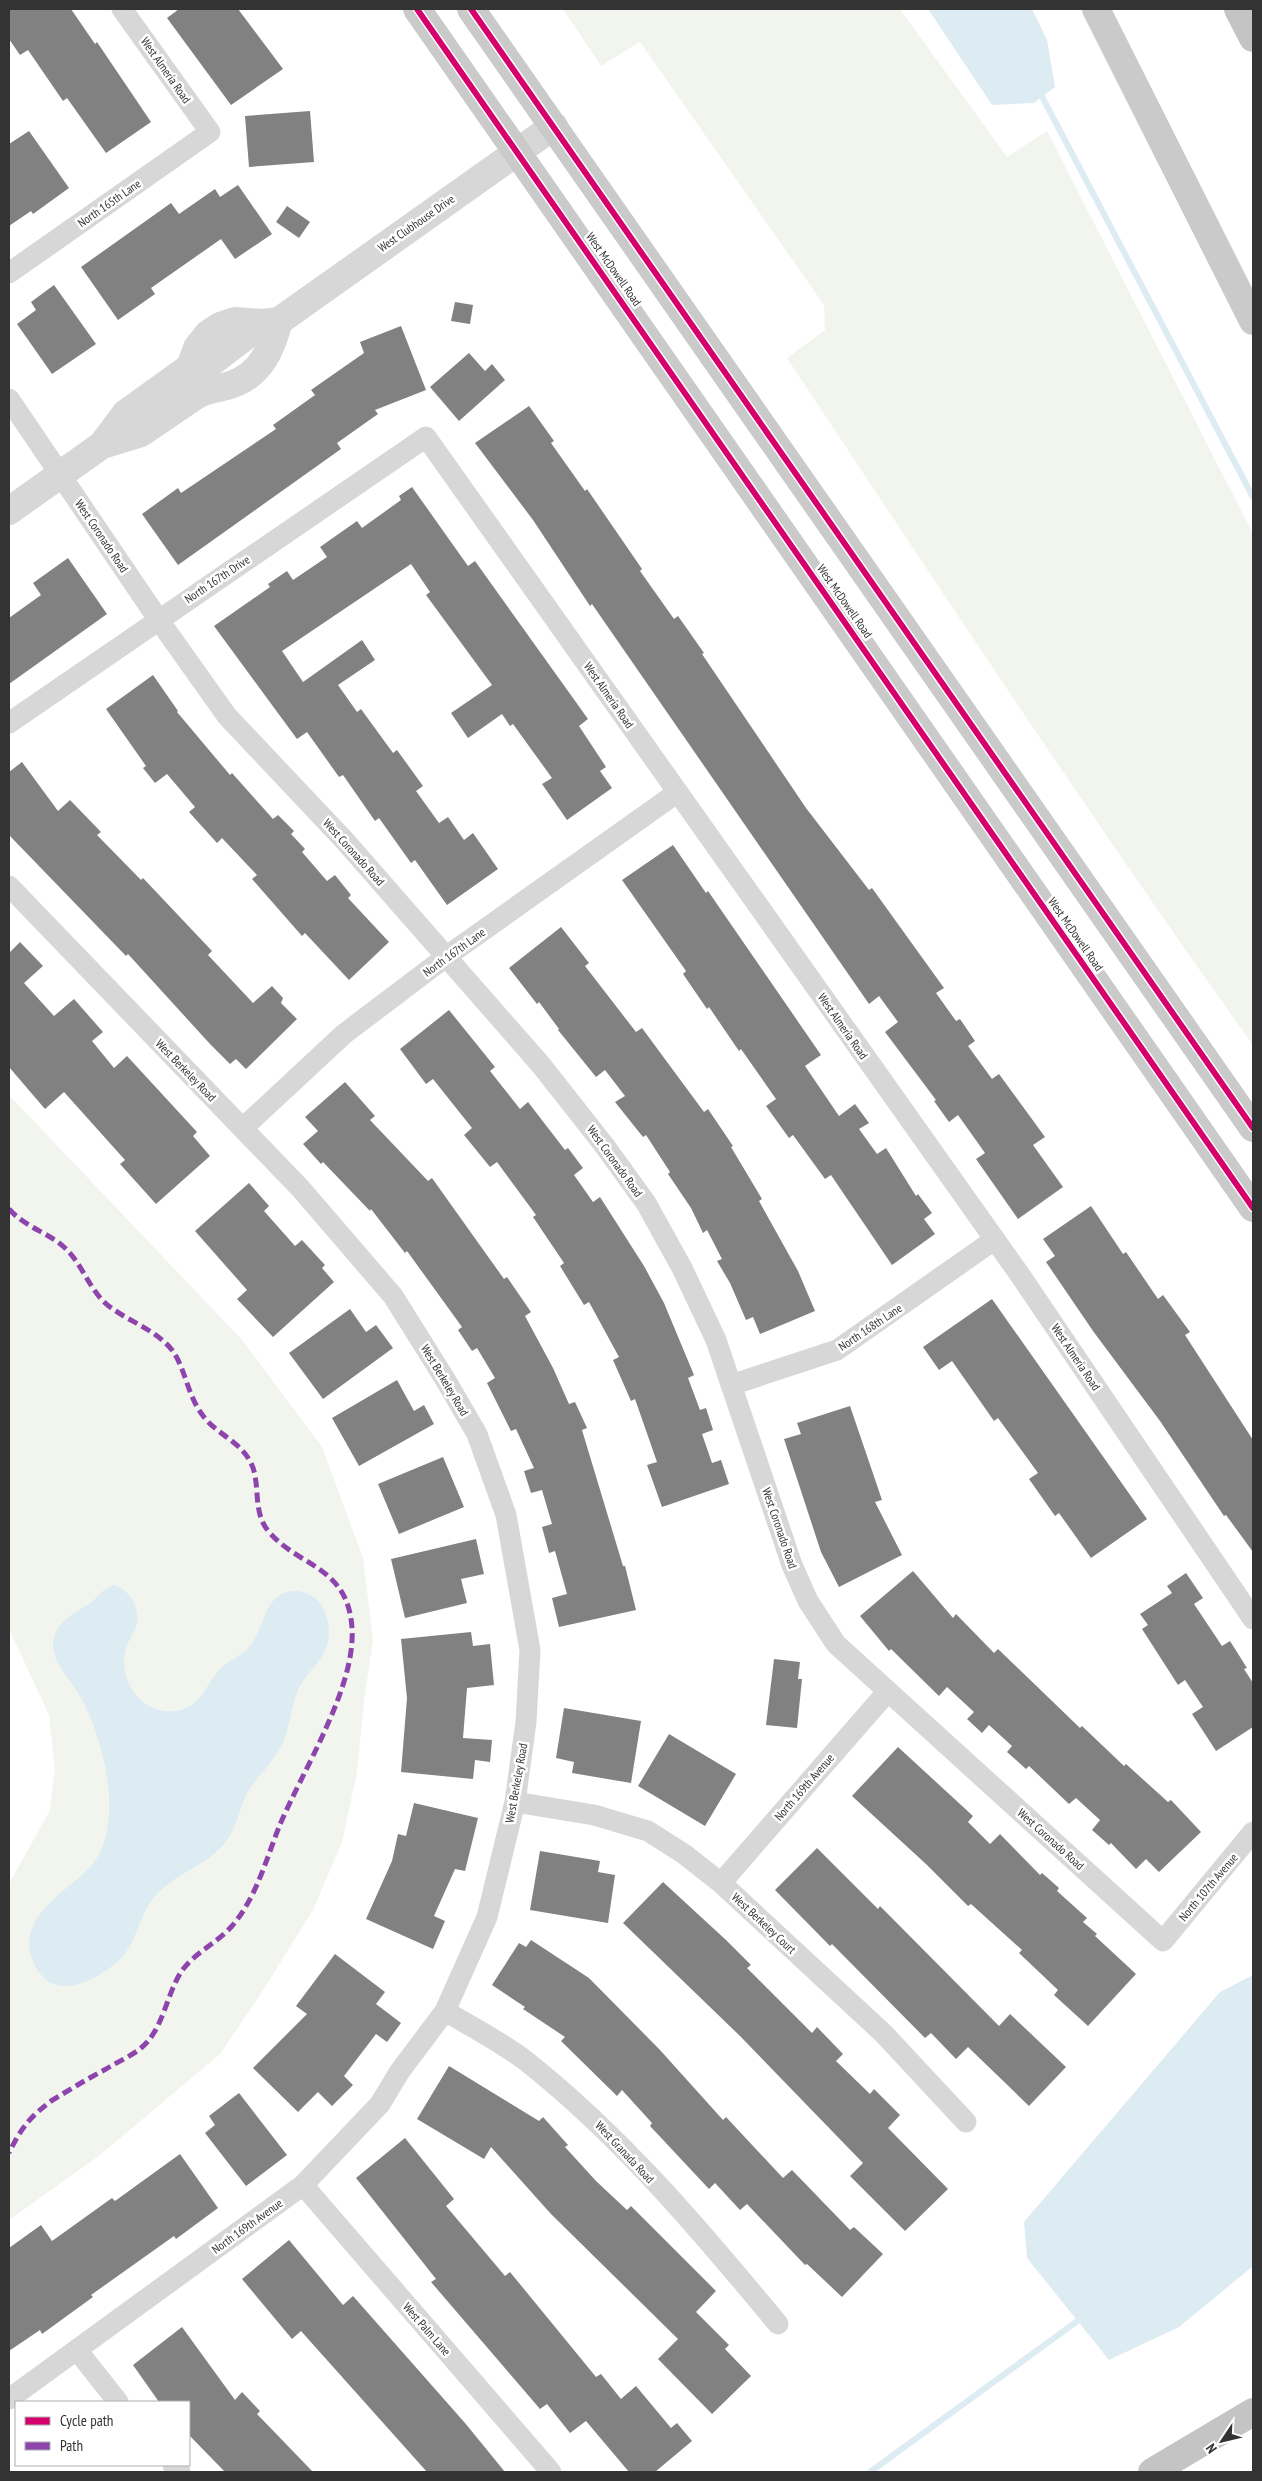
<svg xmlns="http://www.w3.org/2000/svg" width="1262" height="2481" viewBox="0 0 1262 2481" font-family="'PT Sans Narrow',sans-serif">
<rect width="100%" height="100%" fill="#fff"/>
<path fill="#f1f5ed" d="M 563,9 L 900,9 L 1007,157 L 1047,131 L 1253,534 L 1253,1045 C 1092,820 940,589 787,358 L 825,330 L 824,305 L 640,42 L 601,66 Z
M 9,1095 L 243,1341 L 322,1447 L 363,1558 L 373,1640 L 364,1701 L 357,1772 L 342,1842 L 313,1910 L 262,1992 L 220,2054 L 100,2155 L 9,2220 L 9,1884 L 50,1810 L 55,1769 L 49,1715 L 9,1629 Z"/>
<path fill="#ddebf3" d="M 928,9 L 1032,9 L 1047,40 L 1055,87 L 1034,103 L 992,105 Z
M 114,1585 C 129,1590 140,1606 137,1623 C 135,1631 129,1639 126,1648 C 120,1668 128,1690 144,1703 C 153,1709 165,1713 176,1711 C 201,1707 205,1686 219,1670 C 228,1660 243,1656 251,1645 C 265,1626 265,1590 296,1591 C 305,1591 314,1596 320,1603 C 327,1613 331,1629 328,1642 C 324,1660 307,1672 299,1688 C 291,1704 291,1723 284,1740 C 276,1760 260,1773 249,1790 C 238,1808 238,1829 223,1845 C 203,1868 172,1874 153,1899 C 137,1919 137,1946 116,1963 C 89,1985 49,2003 32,1959 C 28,1948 28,1937 33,1926 C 45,1899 76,1885 94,1862 C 125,1820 103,1734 78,1693 C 69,1678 53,1663 53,1644 C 54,1624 72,1614 87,1605 C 98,1599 102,1588 114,1585 Z
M 1253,1975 L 1253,2266 L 1179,2327 L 1109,2360 L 1027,2258 L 1024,2222 L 1220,1992 Z"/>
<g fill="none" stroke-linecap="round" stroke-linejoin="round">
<path stroke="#ddebf3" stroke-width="6" d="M 1038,89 L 1253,497
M 870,2472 L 1083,2317"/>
</g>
<path fill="#818181" d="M 9,9 L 71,9 L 95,44 L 97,42 L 151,122 L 106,153 L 67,98 L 63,101 L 28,50 L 20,55 L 9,39 Z
M 179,9 L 238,9 L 283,69 L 231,105 L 167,18 Z
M 310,111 L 314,162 L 249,167 L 245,116 Z
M 29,131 L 69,188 L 33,214 L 31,211 L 9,226 L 9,144 Z
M 238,185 L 272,234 L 235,259 L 221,239 L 151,288 L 155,294 L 118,320 L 81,267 L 171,203 L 179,214 L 215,189 L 220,197 Z
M 287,206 L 310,222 L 299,238 L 276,222 Z
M 54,285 L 96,344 L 52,374 L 17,324 L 36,310 L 31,302 Z
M 455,302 L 473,305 L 470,324 L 451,321 Z
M 401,326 L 426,390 L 375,410 L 378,414 L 337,443 L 341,449 L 178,565 L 142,514 L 178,488 L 181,493 L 276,429 L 273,425 L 315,395 L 311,390 L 364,353 L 360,342 Z
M 469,353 L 485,371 L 492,364 L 505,380 L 459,421 L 430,387 Z
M 529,406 L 554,441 L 551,443 L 585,491 L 587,489 L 642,569 L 640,571 L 674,619 L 678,616 L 704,653 L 702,654 L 806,808 L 869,890 L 872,888 L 944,988 L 936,993 L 956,1021 L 960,1019 L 975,1041 L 968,1046 L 992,1079 L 999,1074 L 1045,1137 L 1033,1145 L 1063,1187 L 1018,1219 L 976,1159 L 985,1153 L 958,1115 L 949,1122 L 934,1101 L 936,1100 L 885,1032 L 898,1022 L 879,996 L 869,1004 L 592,604 L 590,606 L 533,520 L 475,443 Z
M 412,487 L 468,566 L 475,561 L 588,719 L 579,726 L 606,767 L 600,771 L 612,788 L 567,820 L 542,784 L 552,778 L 513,724 L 510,726 L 502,714 L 468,738 L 451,713 L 492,685 L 426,595 L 430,592 L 411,564 L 282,651 L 303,682 L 362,640 L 375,660 L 338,685 L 357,712 L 361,709 L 393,753 L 397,750 L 423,786 L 416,791 L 439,823 L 448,817 L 464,840 L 473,833 L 498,869 L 447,905 L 415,860 L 411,863 L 379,818 L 375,821 L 343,775 L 339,777 L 307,732 L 297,739 L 214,626 L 270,587 L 268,584 L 287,571 L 293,580 L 327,557 L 320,547 L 357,521 L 362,528 L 401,500 L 399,496 Z
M 68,558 L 107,614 L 9,684 L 9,618 L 41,595 L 33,583 Z
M 153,675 L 178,711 L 177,712 L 230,775 L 232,773 L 273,819 L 278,815 L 294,831 L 291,834 L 305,849 L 302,852 L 327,881 L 335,875 L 351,895 L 348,898 L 389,942 L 349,980 L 305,933 L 302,936 L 252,879 L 257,875 L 222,838 L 217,843 L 189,812 L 195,807 L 167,774 L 155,783 L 143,768 L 146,766 L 106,709 Z
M 22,762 L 58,811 L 70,800 L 101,832 L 97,835 L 141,880 L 143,878 L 212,951 L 208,955 L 253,1003 L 272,986 L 283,998 L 281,1003 L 297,1019 L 246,1069 L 236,1059 L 230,1064 L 210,1044 L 128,954 L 126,956 L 9,835 L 9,772 Z
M 673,845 L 706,893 L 708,891 L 821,1055 L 805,1066 L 839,1116 L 855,1104 L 869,1123 L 859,1129 L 877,1154 L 886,1148 L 916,1196 L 918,1194 L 932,1213 L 924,1219 L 935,1234 L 892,1265 L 831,1175 L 825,1179 L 793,1135 L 789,1138 L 766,1106 L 776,1099 L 741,1049 L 739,1051 L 709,1007 L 707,1009 L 683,974 L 686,971 L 622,880 Z
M 561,927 L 589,963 L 585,966 L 636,1032 L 642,1028 L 704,1112 L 708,1109 L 733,1146 L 731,1147 L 762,1199 L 759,1201 L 798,1271 L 815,1311 L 760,1334 L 753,1317 L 746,1320 L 730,1283 L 717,1261 L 722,1259 L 707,1230 L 703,1233 L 691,1208 L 668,1174 L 670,1172 L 646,1135 L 643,1137 L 615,1102 L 625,1096 L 605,1070 L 596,1077 L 558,1030 L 559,1029 L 539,1002 L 537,1004 L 509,968 Z
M 20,942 L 43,966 L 24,983 L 54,1016 L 74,999 L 103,1032 L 92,1041 L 114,1068 L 127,1056 L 197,1132 L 193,1136 L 210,1156 L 156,1204 L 120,1164 L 125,1160 L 64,1092 L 45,1109 L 9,1067 L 9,953 Z
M 449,1010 L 495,1067 L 490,1071 L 520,1109 L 528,1102 L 565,1150 L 568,1148 L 583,1168 L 574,1175 L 593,1202 L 600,1197 L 644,1266 L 664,1303 L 694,1375 L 688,1378 L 700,1410 L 706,1408 L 713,1430 L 702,1434 L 712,1463 L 721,1460 L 729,1484 L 662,1507 L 647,1465 L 657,1462 L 635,1399 L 631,1401 L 613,1360 L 619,1357 L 589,1302 L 584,1305 L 560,1266 L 564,1263 L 533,1217 L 536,1215 L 497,1162 L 490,1167 L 464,1135 L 472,1128 L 433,1079 L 426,1084 L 400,1049 Z
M 345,1082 L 375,1116 L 370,1120 L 428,1181 L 432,1178 L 504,1279 L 507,1277 L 531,1312 L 525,1316 L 553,1368 L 569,1404 L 575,1402 L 587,1428 L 582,1430 L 623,1566 L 625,1566 L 636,1610 L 559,1627 L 552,1598 L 567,1594 L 555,1551 L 549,1553 L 542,1527 L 552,1524 L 542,1490 L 531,1493 L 524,1471 L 534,1468 L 516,1429 L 511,1431 L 487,1383 L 495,1378 L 477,1348 L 472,1351 L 458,1330 L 462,1327 L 407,1251 L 405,1253 L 371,1209 L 370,1211 L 323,1162 L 321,1164 L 303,1144 L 318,1131 L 305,1117 Z
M 249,1183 L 269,1206 L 264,1211 L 295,1246 L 302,1240 L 325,1265 L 322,1268 L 334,1282 L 273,1337 L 237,1299 L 247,1290 L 195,1231 Z
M 1091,1206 L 1123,1254 L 1126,1252 L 1158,1299 L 1163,1295 L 1190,1332 L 1185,1335 L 1253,1440 L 1253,1552 L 1226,1515 L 1224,1516 L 1160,1421 L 1093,1331 L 1046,1262 L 1055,1256 L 1043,1239 Z
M 992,1299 L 1147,1519 L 1091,1558 L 1059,1513 L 1055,1516 L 1029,1479 L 1038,1473 L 998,1418 L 994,1421 L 952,1361 L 939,1370 L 923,1347 Z
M 350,1309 L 366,1332 L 376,1325 L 393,1348 L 323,1399 L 289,1353 Z
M 397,1380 L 414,1411 L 424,1405 L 434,1424 L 359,1466 L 332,1418 Z
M 850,1406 L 882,1500 L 875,1502 L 902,1555 L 839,1587 L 821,1552 L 784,1439 L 801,1434 L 797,1423 Z
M 443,1457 L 464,1507 L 399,1534 L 378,1484 Z
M 476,1539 L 484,1574 L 461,1579 L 467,1603 L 405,1618 L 391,1559 Z
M 913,1571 L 953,1618 L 956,1614 L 994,1653 L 998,1649 L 1080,1728 L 1082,1726 L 1124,1766 L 1126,1764 L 1168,1802 L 1171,1800 L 1201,1832 L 1159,1872 L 1146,1859 L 1136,1869 L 1111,1843 L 1109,1845 L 1092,1830 L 1100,1820 L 1076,1798 L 1069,1804 L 1029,1766 L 1026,1769 L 1007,1752 L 1012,1746 L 989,1725 L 982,1733 L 967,1719 L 974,1712 L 947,1687 L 939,1696 L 891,1649 L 889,1651 L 860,1616 Z
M 1186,1573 L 1203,1598 L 1194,1604 L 1222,1646 L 1230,1641 L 1247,1668 L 1244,1669 L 1253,1683 L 1253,1727 L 1216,1751 L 1192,1714 L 1203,1707 L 1185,1680 L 1178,1685 L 1142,1629 L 1148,1625 L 1140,1614 L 1172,1593 L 1167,1586 Z
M 471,1632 L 473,1646 L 490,1644 L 494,1685 L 467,1688 L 463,1738 L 492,1740 L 490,1762 L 475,1760 L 473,1779 L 401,1772 L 407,1698 L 401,1639 Z
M 774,1659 L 800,1662 L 798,1679 L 802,1679 L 797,1728 L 766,1725 Z
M 564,1708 L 641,1721 L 631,1783 L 572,1773 L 574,1762 L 556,1758 Z
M 669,1734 L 736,1774 L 705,1826 L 638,1786 Z
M 898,1747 L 973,1816 L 968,1822 L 990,1844 L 1000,1834 L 1040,1875 L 1042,1873 L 1059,1888 L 1057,1891 L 1087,1918 L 1083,1922 L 1097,1934 L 1095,1936 L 1136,1974 L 1088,2026 L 1054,1995 L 1058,1990 L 1019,1953 L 1022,1950 L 971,1904 L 968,1906 L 927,1865 L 852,1796 Z
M 414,1803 L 478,1818 L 465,1871 L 455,1869 L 434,1916 L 445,1921 L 433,1949 L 366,1919 L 392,1861 L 398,1834 L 406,1836 Z
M 817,1848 L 878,1909 L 880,1906 L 999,2026 L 1010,2014 L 1066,2067 L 1029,2106 L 968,2047 L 956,2059 L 931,2033 L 925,2038 L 832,1944 L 830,1946 L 775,1890 Z
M 540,1851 L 600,1861 L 598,1872 L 615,1875 L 608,1923 L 530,1910 Z
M 663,1882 L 726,1940 L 751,1965 L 747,1968 L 812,2033 L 817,2027 L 843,2054 L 836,2061 L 870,2094 L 874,2089 L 900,2115 L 888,2128 L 948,2189 L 905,2231 L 850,2176 L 863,2163 L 740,2036 L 623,1923 Z
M 531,1940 L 589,1978 L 660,2050 L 723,2120 L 726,2117 L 783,2178 L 792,2170 L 850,2230 L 854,2227 L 883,2254 L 842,2297 L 807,2264 L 805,2265 L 747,2204 L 740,2210 L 715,2183 L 709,2189 L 650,2126 L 652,2123 L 622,2090 L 617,2096 L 561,2041 L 565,2037 L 523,2009 L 525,2007 L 492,1985 L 519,1943 L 526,1947 Z
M 335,1954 L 385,1992 L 376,2004 L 401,2023 L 387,2042 L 376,2034 L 344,2076 L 353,2085 L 332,2106 L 318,2092 L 298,2112 L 253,2068 L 307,2014 L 296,2006 Z
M 449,2066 L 539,2121 L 543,2117 L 568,2145 L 565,2147 L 596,2181 L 627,2210 L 631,2206 L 716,2291 L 696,2312 L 729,2345 L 725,2349 L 751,2376 L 712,2414 L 658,2359 L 678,2339 L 551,2214 L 491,2147 L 484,2159 L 417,2119 Z
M 239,2093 L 287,2155 L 246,2186 L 205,2133 L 215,2125 L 209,2116 Z
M 405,2138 L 454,2199 L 446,2206 L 505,2276 L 510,2272 L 596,2377 L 601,2374 L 621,2399 L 636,2386 L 671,2428 L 677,2423 L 692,2441 L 655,2472 L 629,2472 L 586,2421 L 570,2433 L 547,2404 L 540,2409 L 431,2282 L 436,2279 L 356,2178 Z
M 180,2154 L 218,2208 L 176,2239 L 174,2236 L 91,2295 L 93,2297 L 42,2334 L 40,2330 L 9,2351 L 9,2248 L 41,2225 L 52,2241 L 112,2198 L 115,2201 Z
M 289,2240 L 343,2305 L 353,2296 L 465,2423 L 505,2472 L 427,2472 L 301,2331 L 292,2339 L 242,2279 Z
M 182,2327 L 235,2400 L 242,2392 L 260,2411 L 257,2414 L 313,2472 L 225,2472 L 189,2435 L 189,2402 L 159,2402 L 133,2365 Z"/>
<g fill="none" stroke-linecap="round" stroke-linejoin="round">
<path stroke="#d7d7d7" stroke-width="21" d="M 9,273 L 210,132 L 122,9
M 9,399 L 158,619 L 227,716 L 345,841 L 541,1065 L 604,1145 L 646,1203 L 682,1268 L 716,1340 L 792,1565 L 808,1601 L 836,1644 L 1163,1941 L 1253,1832
M 9,723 L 426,437 L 1020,1275 L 1253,1619
M 9,886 L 301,1189 L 393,1296 L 445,1379 L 477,1434 L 506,1515 L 530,1650 L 526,1722 L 515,1802 L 487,1917 L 445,2011 L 400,2071 L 380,2104 L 303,2185 L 9,2399
M 243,1128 L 344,1034 L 447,956 L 678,792
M 731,1385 L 837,1350 L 994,1240
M 515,1802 L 594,1815 L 648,1831 L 684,1854 L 721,1883 L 884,2034 L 966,2122
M 721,1883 L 888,1691
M 445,2011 C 472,2027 501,2042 526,2061 C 621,2136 701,2231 778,2324
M 303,2185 L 551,2472
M 77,2350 L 118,2402
M 173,2465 L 180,2472"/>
<path stroke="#d7d7d7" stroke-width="28" d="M 198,379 L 190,367 L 209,364 L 263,323
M 102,445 L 141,433 L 197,395 C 208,389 218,389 230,385 C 261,375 271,350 279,321
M 9,511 L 102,445 L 126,413 L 190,367 L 197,348 L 208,334 L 220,326 L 235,321 L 263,323 L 279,321 L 554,126"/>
<path stroke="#cacaca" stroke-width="28" d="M 417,9 L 1253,1208
M 471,9 L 1253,1128
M 1096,9 L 1253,321"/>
<path stroke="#c4c4c4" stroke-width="28" d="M 1238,9 L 1253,38
M 1152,2472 L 1253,2412"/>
<path stroke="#8e44ad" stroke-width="5" stroke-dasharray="10 5" stroke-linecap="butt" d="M 9,1209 C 26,1228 48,1232 65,1248 C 84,1266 89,1291 110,1307 C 130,1322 156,1330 172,1350 C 186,1369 187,1396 204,1417 C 217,1434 239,1441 250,1461 C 262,1483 251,1511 269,1532 C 299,1567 348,1566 352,1628 C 356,1688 302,1771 279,1827 C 266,1860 256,1898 232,1926 C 217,1943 194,1953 181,1972 C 166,1996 163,2030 141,2048 C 130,2057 117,2062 106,2069 C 87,2079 69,2090 51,2101 C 29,2118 21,2128 9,2153"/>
<defs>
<path id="cycleway" d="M 417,9 L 1253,1208
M 471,9 L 1253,1128"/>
</defs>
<use href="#cycleway" stroke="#fff" stroke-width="9"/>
<use href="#cycleway" stroke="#d6006c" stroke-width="6"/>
</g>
<g text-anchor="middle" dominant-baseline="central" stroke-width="5" stroke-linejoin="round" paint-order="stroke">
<g font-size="12" fill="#333" stroke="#fff">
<text transform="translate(166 70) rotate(55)">West Almeria Road</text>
<text transform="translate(109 203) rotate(-35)">North 165th Lane</text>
<text transform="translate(416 223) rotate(-35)">West Clubhouse Drive</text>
<text transform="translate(614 269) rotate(55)">West McDowell Road</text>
<text transform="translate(102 536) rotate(56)">West Coronado Road</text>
<text transform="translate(217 579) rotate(-34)">North 167th Drive</text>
<text transform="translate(845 601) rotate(55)">West McDowell Road</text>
<text transform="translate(609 695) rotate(55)">West Almeria Road</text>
<text transform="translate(354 852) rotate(48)">West Coronado Road</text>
<text transform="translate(1076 934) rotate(55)">West McDowell Road</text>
<text transform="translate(454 952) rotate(-36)">North 167th Lane</text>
<text transform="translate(843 1026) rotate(55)">West Almeria Road</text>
<text transform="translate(186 1070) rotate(46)">West Berkeley Road</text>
<text transform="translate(615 1161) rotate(54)">West Coronado Road</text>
<text transform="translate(870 1327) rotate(-34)">North 168th Lane</text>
<text transform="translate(1076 1357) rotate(56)">West Almeria Road</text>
<text transform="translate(445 1380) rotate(59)">West Berkeley Road</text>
<text transform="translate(780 1528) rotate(71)">West Coronado Road</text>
<text transform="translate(516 1783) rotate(-80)">West Berkeley Road</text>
<text transform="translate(804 1787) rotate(-49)">North 169th Avenue</text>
<text transform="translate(1051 1839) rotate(42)">West Coronado Road</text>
<text transform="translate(1208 1887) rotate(-50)">North 107th Avenue</text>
<text transform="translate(764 1923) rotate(43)">West Berkeley Court</text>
<text transform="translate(625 2152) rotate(47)">West Granada Road</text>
<text transform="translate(247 2226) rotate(-36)">North 169th Avenue</text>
<text transform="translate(427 2329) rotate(49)">West Palm Lane</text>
</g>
</g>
<rect width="1262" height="2481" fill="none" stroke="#333333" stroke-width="20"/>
<rect x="15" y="2401" width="175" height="65" fill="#ffffff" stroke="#adadad"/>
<rect x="25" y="2417" width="25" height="8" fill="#d6006c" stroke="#adadad"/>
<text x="60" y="2426" font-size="15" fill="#333333">Cycle path</text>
<rect x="25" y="2442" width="25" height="8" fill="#8e44ad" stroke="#adadad"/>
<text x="60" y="2451" font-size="15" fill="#333333">Path</text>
<g transform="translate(1222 2441) rotate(235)" stroke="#ffffff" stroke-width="4" paint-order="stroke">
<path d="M0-4L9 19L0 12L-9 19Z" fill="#333333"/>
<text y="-8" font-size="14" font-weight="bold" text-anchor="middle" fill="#333333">N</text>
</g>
</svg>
